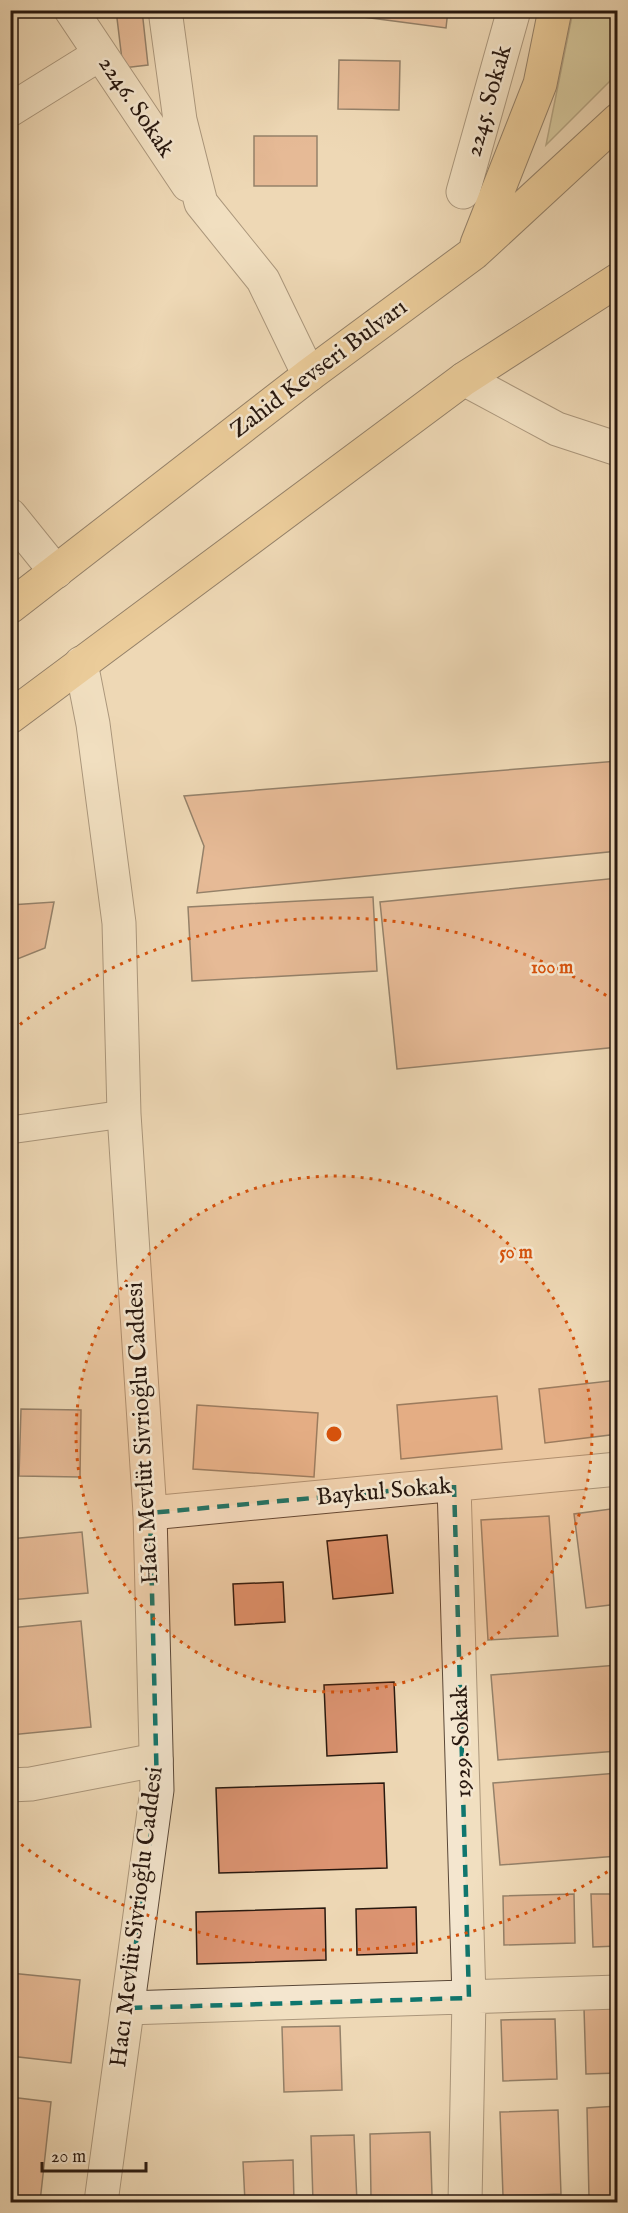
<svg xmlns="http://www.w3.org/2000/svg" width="628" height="2213" viewBox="0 0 628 2213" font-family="'IM FELL English',serif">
<rect width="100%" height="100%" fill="#eed8b5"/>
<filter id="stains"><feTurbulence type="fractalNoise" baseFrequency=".00333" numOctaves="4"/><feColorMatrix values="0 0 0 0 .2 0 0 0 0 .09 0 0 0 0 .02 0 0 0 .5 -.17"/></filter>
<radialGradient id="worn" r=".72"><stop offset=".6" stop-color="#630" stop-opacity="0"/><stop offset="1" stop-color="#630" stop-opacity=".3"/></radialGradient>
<path fill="#bebd8a" stroke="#736a4c" stroke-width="1.5" d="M 573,11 L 617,11 L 617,74 L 546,145 Z"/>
<path fill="#dc9472" stroke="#28180f" stroke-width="1.5" d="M 116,10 L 142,10 L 148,65 L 123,68 Z
M 357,10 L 448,10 L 446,28 L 356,16 Z
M 339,60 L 400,61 L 399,110 L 338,109 Z
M 254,136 L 317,136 L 317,186 L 254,186 Z
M 618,761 L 618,851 L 197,893 L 204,846 L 184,796 Z
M 618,878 L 618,1047 L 397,1069 L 380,902 Z
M 373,897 L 377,971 L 192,981 L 188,907 Z
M 54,902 L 45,948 L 10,962 L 10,905 Z
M 618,1380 L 618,1434 L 545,1443 L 539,1389 Z
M 497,1396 L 502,1449 L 401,1459 L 397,1405 Z
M 197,1405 L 318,1413 L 314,1477 L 193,1469 Z
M 21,1409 L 81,1410 L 80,1477 L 19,1476 Z
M 618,1508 L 618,1604 L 586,1608 L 574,1514 Z
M 549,1516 L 558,1636 L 488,1640 L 481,1520 Z
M 82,1532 L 88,1593 L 10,1600 L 10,1539 Z
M 387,1535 L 393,1593 L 333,1599 L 327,1541 Z
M 283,1582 L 285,1622 L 235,1625 L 233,1584 Z
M 81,1621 L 91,1727 L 10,1735 L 10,1628 Z
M 618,1665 L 618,1751 L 498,1760 L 491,1675 Z
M 394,1682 L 397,1752 L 327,1756 L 324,1685 Z
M 618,1773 L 618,1856 L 500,1865 L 493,1783 Z
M 384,1783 L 387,1868 L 219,1873 L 216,1788 Z
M 574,1894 L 575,1943 L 504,1945 L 503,1896 Z
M 591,1894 L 618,1894 L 618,1946 L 593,1947 Z
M 416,1907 L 417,1953 L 357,1955 L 356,1909 Z
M 325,1908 L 326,1960 L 197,1964 L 196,1912 Z
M 10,1973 L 80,1980 L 71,2063 L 10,2056 Z
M 618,2007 L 618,2073 L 586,2074 L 584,2008 Z
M 555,2019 L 557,2079 L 503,2081 L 501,2020 Z
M 340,2026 L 342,2090 L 284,2092 L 282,2027 Z
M 10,2097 L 51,2102 L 40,2202 L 10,2198 Z
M 618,2106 L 618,2197 L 589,2198 L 587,2108 Z
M 558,2110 L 561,2194 L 503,2196 L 500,2112 Z
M 430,2132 L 432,2195 L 371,2197 L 370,2134 Z
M 354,2135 L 357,2202 L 313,2202 L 311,2136 Z
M 293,2160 L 294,2202 L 245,2202 L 243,2162 Z"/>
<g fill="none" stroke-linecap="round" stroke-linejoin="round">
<defs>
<path id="pedestrian" d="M 10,1130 L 124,1114"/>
<path id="minor" d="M 71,10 L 188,185
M 165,10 L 180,120 L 201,203 L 263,280 L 309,375
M 10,110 L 100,54
M 463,192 L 514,10
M 454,1485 L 469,1998 L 465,2202
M 150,1513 L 618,1469
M 10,1785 L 31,1784 L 156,1760
M 127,2008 L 618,1992"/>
<path id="tertiary" d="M 464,379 L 557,429 L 618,449
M 10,515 L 56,572
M 81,663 L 93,724 L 119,923 L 124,1114 L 150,1513 L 157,1790 L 101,2202"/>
<path id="primary" d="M 477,244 L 540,84 L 555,10
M 10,607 L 309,375 L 474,253 L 618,120
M 10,717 L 464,379 L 618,280"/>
</defs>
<use href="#pedestrian" stroke="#5a4838" stroke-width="29"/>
<use href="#minor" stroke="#5a4838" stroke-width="35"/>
<use href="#tertiary" stroke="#5a4838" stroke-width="35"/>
<use href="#primary" stroke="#28180f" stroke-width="35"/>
<use href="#pedestrian" stroke="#f4e6cf" stroke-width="27"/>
<use href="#minor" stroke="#f4e6cf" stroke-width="33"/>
<use href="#tertiary" stroke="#f4e6cf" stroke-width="33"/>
<use href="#primary" stroke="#e7bc7a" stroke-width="33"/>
</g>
<path d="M0 0H628V2213H0ZM 454,1485 L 469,1998 L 127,2008 L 157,1790 L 150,1513 Z" fill="#eed8b5" fill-opacity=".55" fill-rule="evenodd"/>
<path fill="none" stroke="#0f766e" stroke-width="4.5" stroke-dasharray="12 8" stroke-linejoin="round" d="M 454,1485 L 469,1998 L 127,2008 L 157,1790 L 150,1513 Z"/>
<circle cx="334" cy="1434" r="258" fill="#d5520c" fill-opacity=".12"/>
<g fill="none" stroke="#d5520c" stroke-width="3" stroke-dasharray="3 6">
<circle cx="334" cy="1434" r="258"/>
<path d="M615 1867A516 516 0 0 1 13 1838M13 1030A516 516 0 0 1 615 1001"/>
</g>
<g text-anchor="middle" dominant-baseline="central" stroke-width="5" stroke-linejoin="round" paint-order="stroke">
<g font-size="24" fill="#28180f" stroke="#f4e6cf">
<text transform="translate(489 101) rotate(-74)">2245. Sokak</text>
<text transform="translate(136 107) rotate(56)">2246. Sokak</text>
<text transform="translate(319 369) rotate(-37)">Zahid Kevseri Bulvarı</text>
<text transform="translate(143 1433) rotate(-93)">Hacı Mevlüt Sivrioğlu Caddesi</text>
<text transform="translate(384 1492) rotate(-5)">Baykul Sokak</text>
<text transform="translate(462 1742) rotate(-92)">1929. Sokak</text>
<text transform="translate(137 1917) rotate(-83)">Hacı Mevlüt Sivrioğlu Caddesi</text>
</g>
</g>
<circle cx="334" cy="1434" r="9" fill="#d5520c" stroke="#f4e6cf" stroke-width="3"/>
<g font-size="18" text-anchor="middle" font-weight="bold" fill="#d5520c" stroke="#f4e6cf" stroke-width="5" stroke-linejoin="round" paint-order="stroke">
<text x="552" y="973">100 m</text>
<text x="516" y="1258">50 m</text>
</g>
<rect width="628" height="2213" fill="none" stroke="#eed8b5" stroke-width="36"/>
<rect x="12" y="12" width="604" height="2189" fill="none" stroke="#28180f" stroke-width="3"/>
<rect x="18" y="18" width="592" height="2177" fill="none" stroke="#28180f" stroke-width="1.5"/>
<path d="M42 2162v9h104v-9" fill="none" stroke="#28180f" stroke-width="3"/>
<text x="51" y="2162" font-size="18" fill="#28180f" stroke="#f4e6cf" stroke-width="4.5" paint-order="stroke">20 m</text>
<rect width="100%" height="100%" filter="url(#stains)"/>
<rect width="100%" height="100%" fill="url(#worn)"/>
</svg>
